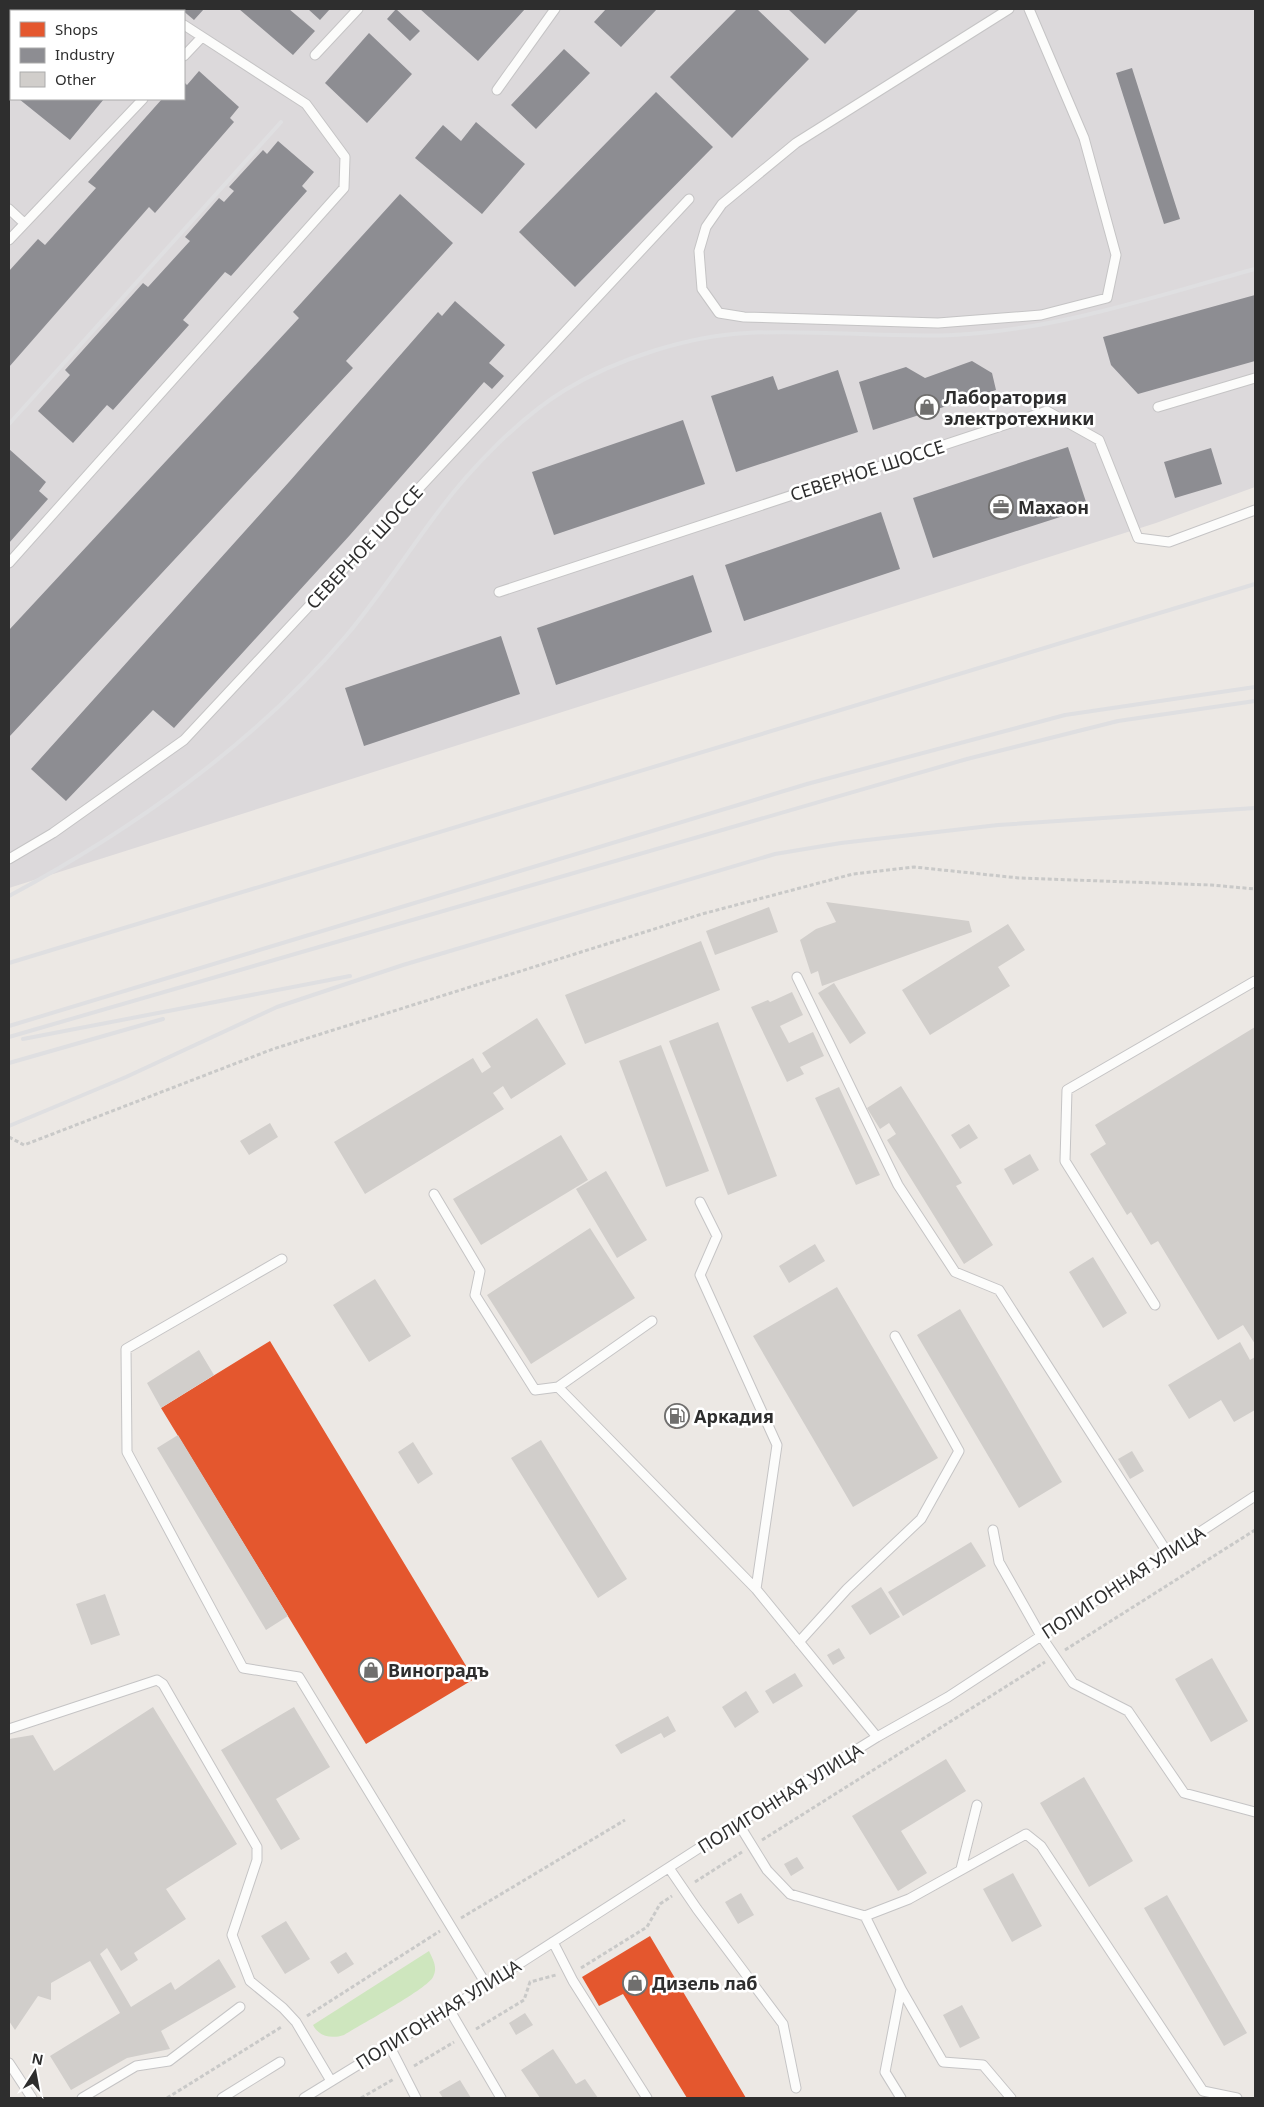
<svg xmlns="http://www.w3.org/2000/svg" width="1264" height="2107" viewBox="0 0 1264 2107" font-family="'Noto Sans',sans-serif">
<rect width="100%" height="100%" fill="#ece8e4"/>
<path fill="#dcd9db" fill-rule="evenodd" d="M 9,9 L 1255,9 L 1255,487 L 1156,523 L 9,888 ZM 11,11 L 184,11 L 184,99 L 11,99 Z"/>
<path fill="#cee6be" d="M 429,1951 C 433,1960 438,1967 433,1977 C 427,1989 360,2025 344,2035 C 332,2039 319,2037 313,2025 Z"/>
<path fill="#e4572e" d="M 270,1341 L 474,1679 L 366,1744 L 161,1408 Z
M 682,1411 L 689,1421 L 675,1429 L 668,1419 Z
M 650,1936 L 746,2098 L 687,2098 L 623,1994 L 599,2006 L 582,1977 Z"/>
<path fill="#8d8d92" d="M 181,9 L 204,9 L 194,20 Z
M 239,9 L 289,9 L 315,31 L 293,55 Z
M 308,9 L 330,9 L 320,20 Z
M 396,9 L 420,31 L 410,41 L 387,19 Z
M 420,9 L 525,9 L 478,61 Z
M 606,9 L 657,9 L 621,47 L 594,22 Z
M 737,9 L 757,9 L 809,59 L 732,138 L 670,77 Z
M 788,9 L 859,9 L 825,44 Z
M 369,33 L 412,74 L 367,123 L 325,83 Z
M 564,49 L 590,73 L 536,129 L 511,105 Z
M 1132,68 L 1180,219 L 1164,224 L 1116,73 Z
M 199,71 L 239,107 L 230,118 L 234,122 L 155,213 L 149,207 L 9,367 L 9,271 L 38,239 L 45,245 L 96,188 L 88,182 L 162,99 L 184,99 L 184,82 L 187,85 Z
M 656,92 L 713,147 L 575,287 L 519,232 Z
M 19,99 L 104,99 L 70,140 Z
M 476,122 L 525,164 L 482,214 L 415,158 L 443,125 L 461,141 Z
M 278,141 L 314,172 L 302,186 L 307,191 L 231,276 L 225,272 L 183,320 L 189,325 L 113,410 L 107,405 L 73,443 L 38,411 L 70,375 L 65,370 L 143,283 L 148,287 L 190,241 L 185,237 L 219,198 L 224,202 L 234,191 L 229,187 L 263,150 L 267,154 Z
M 400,194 L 453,243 L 346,361 L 353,368 L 9,737 L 9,630 L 299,318 L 293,312 Z
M 1255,295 L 1255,361 L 1138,394 L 1111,365 L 1103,337 Z
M 455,301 L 505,345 L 489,363 L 504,376 L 492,389 L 484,382 L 350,535 L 174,728 L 153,710 L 66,801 L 31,769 L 289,482 L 438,312 L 442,316 Z
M 972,361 L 992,373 L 996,390 L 873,430 L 859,382 L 906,367 L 925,378 Z
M 838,370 L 858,432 L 736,472 L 711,396 L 773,376 L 778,390 Z
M 683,420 L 705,484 L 554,535 L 532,472 Z
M 1068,447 L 1088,508 L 933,558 L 913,498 Z
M 1211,448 L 1222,484 L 1175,498 L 1164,462 Z
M 9,449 L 46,482 L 39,491 L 48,499 L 9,543 Z
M 881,512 L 900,569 L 744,621 L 725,565 Z
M 693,575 L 712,632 L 556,685 L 537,628 Z
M 501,636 L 520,694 L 364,746 L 345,688 Z"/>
<path fill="#d1cecb" d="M 826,902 L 969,921 L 972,932 L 822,986 L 818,971 L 811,974 L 800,940 L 816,929 L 836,922 Z
M 769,907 L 778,932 L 715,955 L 706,931 Z
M 1008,924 L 1025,950 L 998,967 L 1010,986 L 930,1035 L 902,990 Z
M 701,941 L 720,990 L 585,1044 L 565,995 Z
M 834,983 L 866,1033 L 850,1044 L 818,993 Z
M 792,992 L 803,1015 L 780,1026 L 789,1043 L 813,1032 L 824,1056 L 800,1067 L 804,1074 L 787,1082 L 751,1007 L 768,1000 L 770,1002 Z
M 537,1018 L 566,1064 L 511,1099 L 503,1086 L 493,1093 L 504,1109 L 365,1194 L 334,1142 L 473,1058 L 482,1073 L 491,1067 L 482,1053 Z
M 718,1022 L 777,1176 L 728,1195 L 669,1041 Z
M 1255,1027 L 1255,1344 L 1243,1325 L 1218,1340 L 1158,1241 L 1151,1245 L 1131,1212 L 1127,1215 L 1090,1154 L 1106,1144 L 1095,1125 Z
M 661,1045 L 709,1171 L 666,1187 L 619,1061 Z
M 901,1086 L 962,1183 L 956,1186 L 993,1245 L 964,1264 L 887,1140 L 896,1134 L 889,1123 L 880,1129 L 867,1108 Z
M 839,1087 L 880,1175 L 856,1185 L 815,1098 Z
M 270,1123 L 278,1137 L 249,1155 L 240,1141 Z
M 969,1124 L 978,1138 L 960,1149 L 951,1135 Z
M 561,1135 L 588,1180 L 481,1245 L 453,1199 Z
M 1030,1154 L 1039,1170 L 1013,1185 L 1004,1169 Z
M 606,1171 L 647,1240 L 617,1258 L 576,1189 Z
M 590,1228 L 635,1298 L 531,1364 L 487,1295 Z
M 815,1244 L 825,1261 L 789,1283 L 779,1266 Z
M 1093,1257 L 1127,1313 L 1103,1328 L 1069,1272 Z
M 375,1279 L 411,1336 L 369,1362 L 333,1305 Z
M 837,1287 L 938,1458 L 853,1507 L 753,1336 Z
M 960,1309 L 1062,1482 L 1019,1508 L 917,1335 Z
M 1240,1342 L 1250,1360 L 1255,1357 L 1255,1410 L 1234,1422 L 1221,1400 L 1189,1419 L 1168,1385 Z
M 199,1350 L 214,1375 L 161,1408 L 147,1383 Z
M 178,1435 L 288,1616 L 266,1630 L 157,1448 Z
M 541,1440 L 627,1579 L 598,1598 L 511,1458 Z
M 413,1442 L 433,1474 L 418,1484 L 398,1452 Z
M 1132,1451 L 1144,1471 L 1130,1479 L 1118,1459 Z
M 971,1542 L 986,1566 L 903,1616 L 888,1592 Z
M 881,1587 L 900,1617 L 870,1635 L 851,1606 Z
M 105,1594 L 120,1635 L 91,1645 L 76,1604 Z
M 839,1648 L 845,1658 L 833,1665 L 827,1655 Z
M 1212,1658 L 1248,1721 L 1211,1742 L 1175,1679 Z
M 795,1673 L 803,1686 L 773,1704 L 765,1691 Z
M 746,1691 L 759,1712 L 735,1728 L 722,1707 Z
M 153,1707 L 237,1844 L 166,1889 L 186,1919 L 134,1953 L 138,1960 L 121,1971 L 107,1948 L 100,1954 L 131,2007 L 171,1982 L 175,1990 L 219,1959 L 236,1987 L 161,2031 L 170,2049 L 127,2058 L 71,2090 L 50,2056 L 120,2013 L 90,1961 L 51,1983 L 51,2000 L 38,1996 L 15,2030 L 9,2021 L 9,1739 L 33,1735 L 54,1771 Z
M 294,1707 L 330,1767 L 276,1799 L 300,1839 L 281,1850 L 221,1750 Z
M 668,1716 L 676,1731 L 664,1738 L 661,1733 L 621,1754 L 615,1745 Z
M 946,1759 L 966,1791 L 901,1831 L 927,1873 L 898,1891 L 852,1816 Z
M 1084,1777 L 1133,1861 L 1089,1887 L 1040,1803 Z
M 797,1857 L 804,1868 L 791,1876 L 784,1864 Z
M 1013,1873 L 1042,1926 L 1012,1942 L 983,1889 Z
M 741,1893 L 754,1915 L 738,1924 L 725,1902 Z
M 1167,1895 L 1247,2033 L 1224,2046 L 1144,1908 Z
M 286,1921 L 310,1959 L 285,1974 L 261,1936 Z
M 346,1952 L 354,1964 L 338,1974 L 330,1962 Z
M 962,2005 L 980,2038 L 960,2048 L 943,2015 Z
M 525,2013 L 533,2025 L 516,2035 L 509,2023 Z
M 553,2049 L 576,2084 L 585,2079 L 598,2098 L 540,2098 L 521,2070 Z
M 460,2080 L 471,2098 L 443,2098 L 439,2092 Z"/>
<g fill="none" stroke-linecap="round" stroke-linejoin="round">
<defs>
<path id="service" d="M 160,9 L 163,11
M 1009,9 L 796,143 L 722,204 L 706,227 L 699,251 L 702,289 L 719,313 L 744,317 L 938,323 L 1041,315 L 1107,298 L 1116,255 L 1084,138 L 1029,9
M 23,11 L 25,9
M 9,27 L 11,25
M 315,55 L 358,9
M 184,56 L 202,37
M 497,90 L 555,9
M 9,209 L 24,223
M 9,240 L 143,99
M 1158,407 L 1255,378
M 9,563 L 344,188 L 345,157 L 306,104 L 184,25
M 499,592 L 1047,411 L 1099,440 L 1138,538 L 1169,542 L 1255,510
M 9,859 L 53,833 L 184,740 L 689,199
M 797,977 L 898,1185 L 955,1272 L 999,1290 L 1167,1552
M 434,1194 L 480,1271 L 475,1295 L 535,1390 L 558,1387 L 756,1589 L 877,1737
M 700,1202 L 717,1236 L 700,1275 L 777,1445 L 756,1589
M 282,1259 L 126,1349 L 127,1452 L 243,1668 L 299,1677 L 486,1984
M 1155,1305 L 1065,1161 L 1067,1090 L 1255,981
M 558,1387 L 652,1321
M 993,1530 L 999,1562 L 1041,1636 L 1073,1683 L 1128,1711 L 1184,1793 L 1255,1812
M 799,1642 L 847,1589 L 921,1519 L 959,1451 L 895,1336
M 9,1729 L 157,1680 L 163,1684 L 257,1847 L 257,1860 L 232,1935 L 250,1981 L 283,2008 L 296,2022 L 331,2081
M 738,1823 L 767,1870 L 790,1894 L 796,1896
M 669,1868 L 697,1909 L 783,2024 L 796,2088
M 961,1869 L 977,1805
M 790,1894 L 865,1916 L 909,1899 L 1026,1834 L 1041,1846 L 1203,2091 L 1237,2098
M 861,1915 L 865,1916 L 901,1989 L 885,2072 L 901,2098
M 553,1942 L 573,1981 L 647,2098
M 901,1989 L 943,2062 L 983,2065 L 1011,2098
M 449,2009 L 501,2098
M 389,2045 L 416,2098
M 9,2063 L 32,2098
M 82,2098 L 136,2066 L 169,2061 L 240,2007
M 222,2098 L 280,2062
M 304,2098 L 449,2009 L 738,1823 L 877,1737 L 948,1697 L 1255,1496"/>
</defs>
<use href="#service" stroke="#c5c4c5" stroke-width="11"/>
<path stroke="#c9c9c8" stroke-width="3" stroke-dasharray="4 2.5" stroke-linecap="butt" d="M 9,1137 L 24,1145 L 273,1049 L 702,914 L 853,874 L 914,867 L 1019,878 L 1211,885 L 1255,889
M 1065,1650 L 1255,1530
M 762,1840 L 1045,1662
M 695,1882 L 742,1852
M 461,1918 L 625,1820
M 581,1968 L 647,1927 L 660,1904 L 672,1896
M 307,2016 L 440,1931
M 476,2029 L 524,2000 L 530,1982 L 556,1975
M 414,2066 L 454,2042
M 167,2098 L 283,2026
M 361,2098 L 394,2079"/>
<use href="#service" stroke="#fcfcfb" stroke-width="9"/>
<path stroke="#dfdfe1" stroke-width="4" d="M 9,424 L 281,122
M 9,896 C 132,830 255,743 346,636 C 379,597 407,553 438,512 C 470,469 519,418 565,390 C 616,359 688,336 747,333 C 815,329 885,338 953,335 C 1057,330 1156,296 1255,269
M 9,963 L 1255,584
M 9,1026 L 807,784 L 1065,715 L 1255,687
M 9,1037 L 967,759 L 1118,721 L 1255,701
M 23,1039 L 350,976
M 9,1063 L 163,1019
M 9,1126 L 126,1077 L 277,1007 L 403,965 L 775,854 L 841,843 L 998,825 L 1255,808"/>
</g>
<defs>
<symbol id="shop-ring" viewBox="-11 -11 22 22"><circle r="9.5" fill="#fff" stroke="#706f6e" stroke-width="1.5"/><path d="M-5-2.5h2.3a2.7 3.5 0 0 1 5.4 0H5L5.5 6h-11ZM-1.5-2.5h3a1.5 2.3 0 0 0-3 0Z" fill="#706f6e"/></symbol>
<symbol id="office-ring" viewBox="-11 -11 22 22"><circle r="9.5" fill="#fff" stroke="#706f6e" stroke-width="1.5"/><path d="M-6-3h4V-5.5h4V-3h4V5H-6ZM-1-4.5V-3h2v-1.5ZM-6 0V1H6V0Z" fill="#706f6e"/></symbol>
<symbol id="fuel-ring" viewBox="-11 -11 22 22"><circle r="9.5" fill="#fff" stroke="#706f6e" stroke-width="1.5"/><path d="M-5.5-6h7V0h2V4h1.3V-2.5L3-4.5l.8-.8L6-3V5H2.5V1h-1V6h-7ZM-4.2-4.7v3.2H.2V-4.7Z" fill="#706f6e"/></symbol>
</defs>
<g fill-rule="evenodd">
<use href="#shop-ring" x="913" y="393" width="28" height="28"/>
<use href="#office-ring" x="987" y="493" width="28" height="28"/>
<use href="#fuel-ring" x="663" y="1402" width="28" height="28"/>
<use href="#shop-ring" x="357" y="1656" width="28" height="28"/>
<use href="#shop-ring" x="621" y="1969" width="28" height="28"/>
</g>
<g text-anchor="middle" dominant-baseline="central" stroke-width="5" stroke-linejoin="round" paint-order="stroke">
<g font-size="18" font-weight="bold" fill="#2e2e2e" stroke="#fff" text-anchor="start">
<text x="944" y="397">Лаборатория<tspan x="944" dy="21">электротехники</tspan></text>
<text x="1018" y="507">Махаон</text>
<text x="694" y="1416">Аркадия</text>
<text x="388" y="1670">Виноградъ</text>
<text x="652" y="1983">Дизель лаб</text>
</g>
<g font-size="18" fill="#2e2e2e" stroke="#fff">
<text transform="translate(867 470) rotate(-18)">СЕВЕРНОЕ ШОССЕ</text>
<text transform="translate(364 547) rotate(-47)">СЕВЕРНОЕ ШОССЕ</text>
<text transform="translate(1123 1582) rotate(-33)">ПОЛИГОННАЯ УЛИЦА</text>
<text transform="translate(780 1798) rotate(-32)">ПОЛИГОННАЯ УЛИЦА</text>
<text transform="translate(438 2014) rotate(-32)">ПОЛИГОННАЯ УЛИЦА</text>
</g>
</g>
<rect width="1264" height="2107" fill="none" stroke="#2e2e2e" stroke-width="20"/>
<rect x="10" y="10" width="175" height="90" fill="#ffffff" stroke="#ababab"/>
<rect x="20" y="22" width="25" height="15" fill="#e4572e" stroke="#ababab"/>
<text x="55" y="35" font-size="15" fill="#2e2e2e">Shops</text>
<rect x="20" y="48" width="25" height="15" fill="#8d8d92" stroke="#ababab"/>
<text x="55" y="60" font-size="15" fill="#2e2e2e">Industry</text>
<rect x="20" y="72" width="25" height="15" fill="#d1cecb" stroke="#ababab"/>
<text x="55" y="85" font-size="15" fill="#2e2e2e">Other</text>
<g transform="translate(35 2072) rotate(11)" stroke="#ffffff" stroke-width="4" paint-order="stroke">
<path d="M0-4L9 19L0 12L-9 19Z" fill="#2e2e2e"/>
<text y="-8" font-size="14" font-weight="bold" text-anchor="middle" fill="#2e2e2e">N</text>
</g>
</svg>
